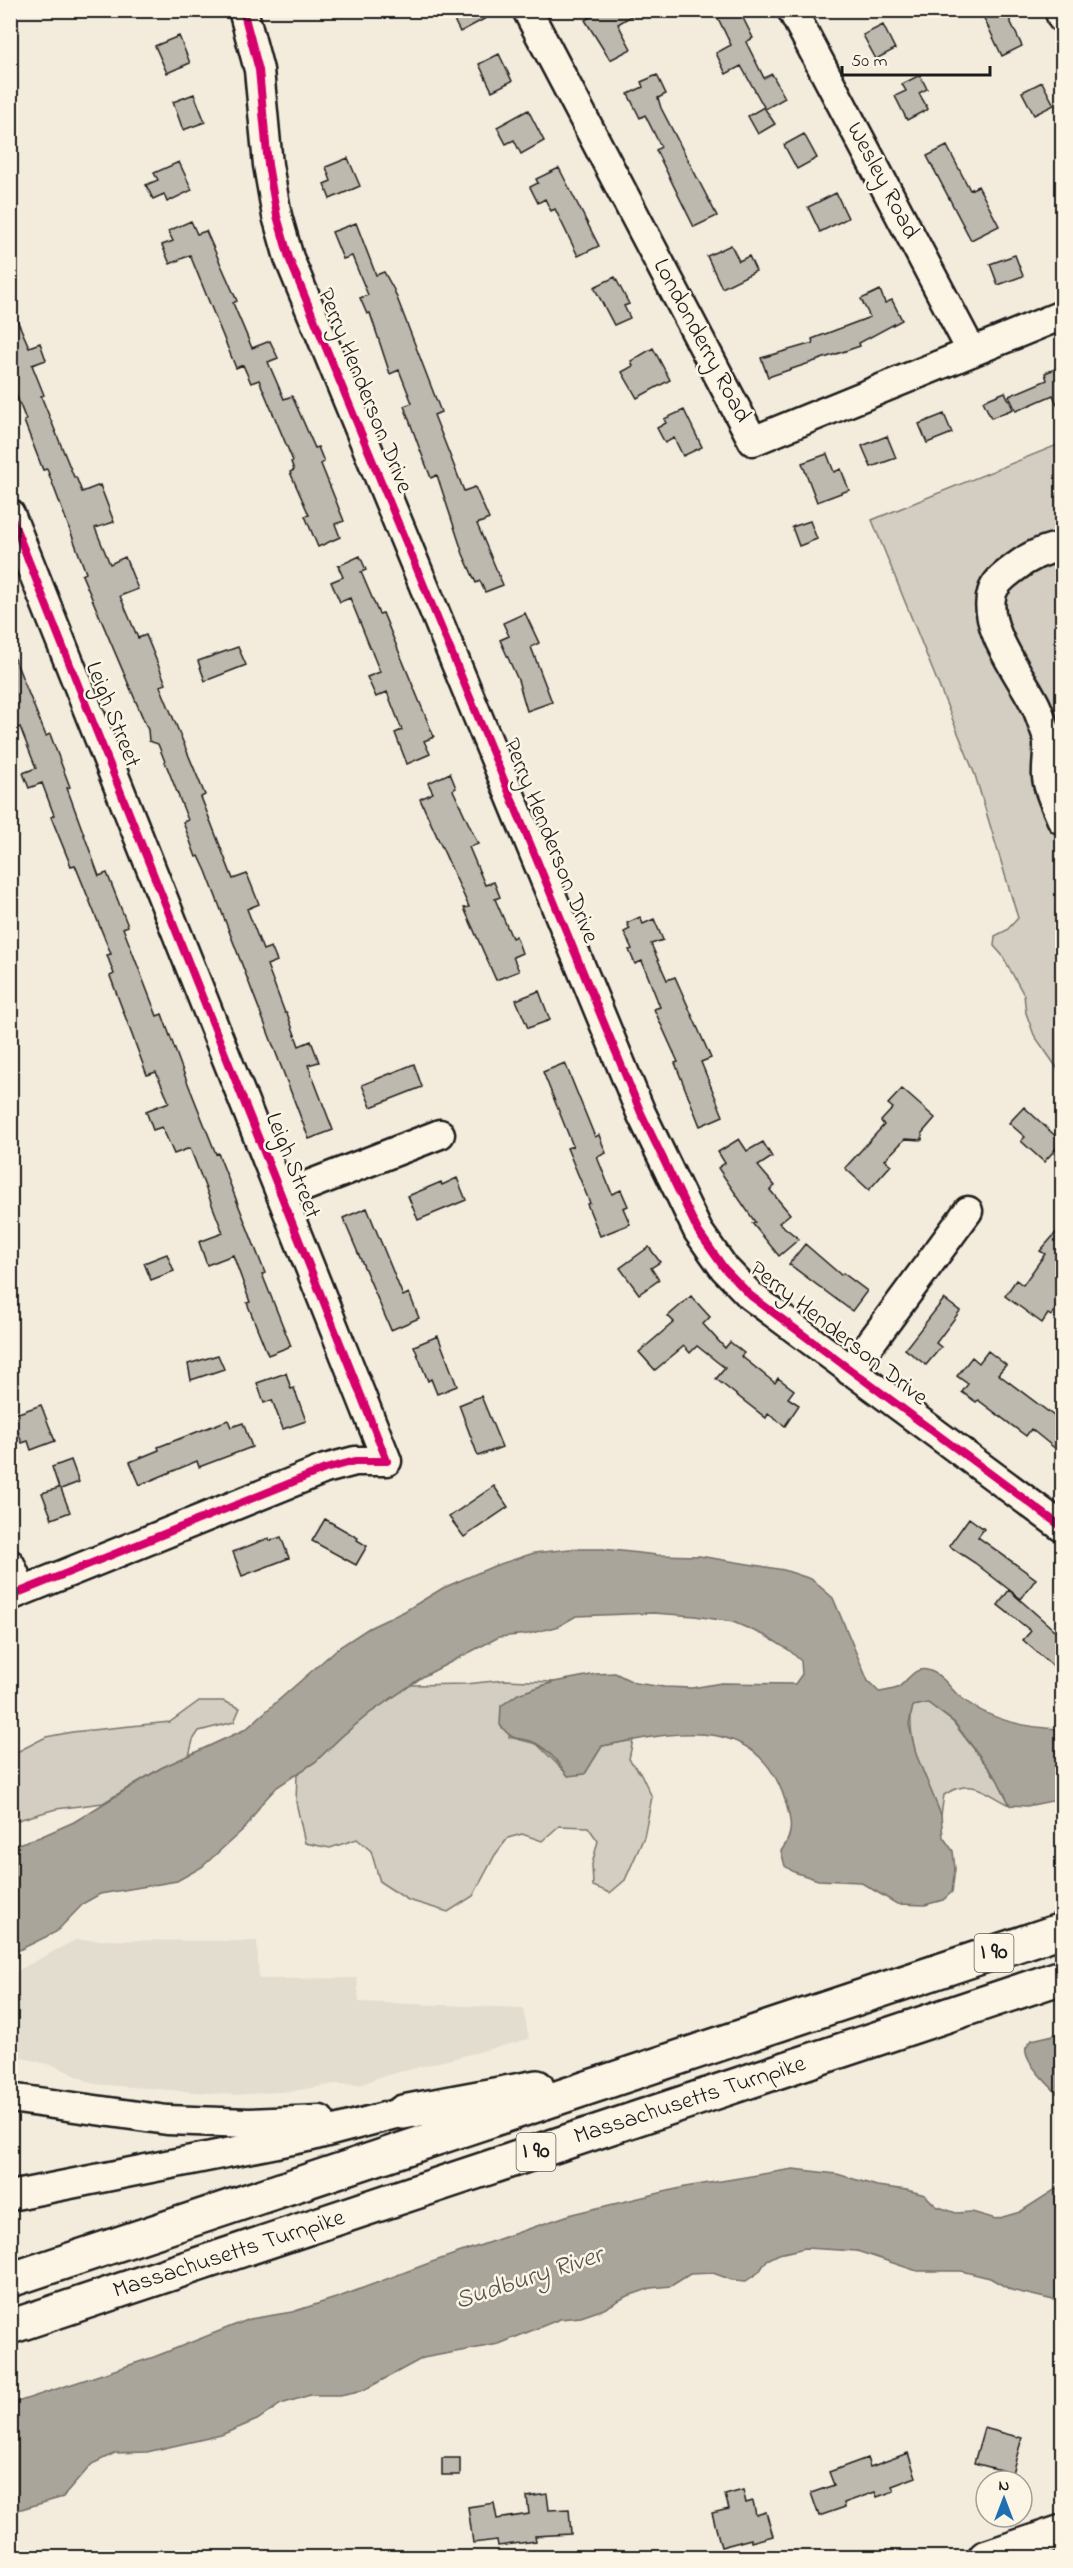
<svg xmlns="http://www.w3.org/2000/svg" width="1073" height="2568" viewBox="0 0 1073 2568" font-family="'Indie Flower',sans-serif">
<rect width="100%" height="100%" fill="#f3ecdd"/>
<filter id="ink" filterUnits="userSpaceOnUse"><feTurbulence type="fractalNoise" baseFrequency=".0167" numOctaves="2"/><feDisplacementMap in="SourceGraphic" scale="12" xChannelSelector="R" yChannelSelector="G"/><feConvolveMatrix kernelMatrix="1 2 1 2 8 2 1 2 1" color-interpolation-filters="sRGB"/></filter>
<g filter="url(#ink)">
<path fill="#e3ddcf" d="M 75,1940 L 257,1941 L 259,1979 L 357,1978 L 359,2002 L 523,2008 L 529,2039 L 377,2078 L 360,2085 L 335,2084 L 293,2091 L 234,2095 L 94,2084 L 55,2066 L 11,2055 L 11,1974 Z"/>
<path fill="#d3cec1" stroke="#78756e" stroke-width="1.5" d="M 1062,443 L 1062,1075 L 1034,1035 L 1026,1013 L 1024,995 L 1002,955 L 994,946 L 995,936 L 1007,930 L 1018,918 L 975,775 L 872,520 Z
M 505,1680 L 554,1682 L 518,1694 L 509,1737 L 537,1744 L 569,1776 L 594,1759 L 602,1746 L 633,1740 L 629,1759 L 641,1774 L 652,1797 L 644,1837 L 625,1880 L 610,1893 L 593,1886 L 592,1864 L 598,1841 L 588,1827 L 559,1826 L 542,1841 L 522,1834 L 508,1838 L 495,1855 L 473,1896 L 448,1912 L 408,1900 L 380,1882 L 371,1851 L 357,1839 L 330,1848 L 305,1843 L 296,1802 L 297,1774 L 315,1762 L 342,1736 L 370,1713 L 411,1685 L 465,1684 Z
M 199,1701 L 223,1701 L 240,1708 L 234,1722 L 199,1731 L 193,1740 L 189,1756 L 161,1768 L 103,1803 L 56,1809 L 11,1822 L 11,1755 L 46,1737 L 72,1732 L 170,1722 Z
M 928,1703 L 953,1722 L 997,1779 L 1010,1805 C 984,1792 972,1777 944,1795 L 941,1815 C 925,1781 906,1744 912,1706 Z"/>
<path fill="#aaa59b" stroke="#716e68" stroke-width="1.5" d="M 570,1549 L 603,1549 L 657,1555 L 699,1556 L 784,1570 L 811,1579 L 833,1598 L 868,1681 L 879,1692 C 885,1691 892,1690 897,1688 C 908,1682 912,1667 927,1670 C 941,1673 950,1688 959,1696 C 988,1720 1026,1728 1062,1729 L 1062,1799 L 1027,1806 L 1010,1805 L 997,1779 L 954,1722 L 928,1703 L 913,1706 L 909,1724 L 916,1754 L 941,1815 L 943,1837 L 953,1851 L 955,1869 L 952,1892 L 943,1900 L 925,1905 L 897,1904 L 860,1882 L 818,1880 L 794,1872 L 785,1866 L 781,1851 C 795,1833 791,1820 785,1800 C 757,1711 672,1733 602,1746 L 585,1774 L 568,1776 C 560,1765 550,1751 537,1744 C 520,1734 516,1746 500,1725 L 501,1706 L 518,1694 L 554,1682 L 596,1674 L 615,1673 L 635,1683 L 664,1687 L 692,1688 L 721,1683 L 795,1684 L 802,1674 L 801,1661 L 789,1650 L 766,1636 L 733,1622 L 695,1616 L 653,1613 L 576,1616 L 559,1626 L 528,1634 L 499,1637 L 424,1676 L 370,1713 L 342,1736 L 315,1762 L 277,1787 L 262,1803 L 247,1826 L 202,1867 L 177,1881 L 100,1894 L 84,1903 L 56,1932 L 11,1954 L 11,1846 L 40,1837 L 74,1822 L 161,1768 L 246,1729 L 338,1648 L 369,1628 L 405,1611 L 443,1588 L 494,1566 L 534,1553 Z
M 1062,2033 L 1062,2098 C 1053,2089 1022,2061 1026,2048 C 1027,2045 1030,2043 1032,2040 Z
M 793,2169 L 837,2174 L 877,2186 L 907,2190 L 925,2195 L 936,2206 L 956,2213 L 972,2212 L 996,2219 L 1020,2212 L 1062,2185 L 1062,2302 L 1011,2290 L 990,2278 L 961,2271 L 917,2271 L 857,2251 L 805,2248 L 779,2254 L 767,2260 L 759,2272 L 746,2281 L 732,2280 L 713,2273 L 690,2274 L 671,2286 L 651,2288 L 625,2297 L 604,2309 L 581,2317 L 560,2319 L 499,2344 L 423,2358 L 364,2390 L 340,2395 L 310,2395 L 281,2404 L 257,2420 L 221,2435 L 147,2452 L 115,2453 L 92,2464 L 63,2497 L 11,2512 L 11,2404 L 154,2357 L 250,2319 L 292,2312 L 339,2297 L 432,2262 L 572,2214 L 685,2187 Z"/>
<path fill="#beb9ae" stroke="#1c1c1c" stroke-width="1.5" d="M 449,10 L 501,10 L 460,32 Z
M 603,10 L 641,10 L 618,24 L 631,49 L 610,60 L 585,20 Z
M 714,10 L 739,10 L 753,38 L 746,42 L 764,78 L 772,74 L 785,98 L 765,109 L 775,124 L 758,134 L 748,116 L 764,107 L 741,66 L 726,74 L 716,53 L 731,45 Z
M 980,10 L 1005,10 L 1022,46 L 1002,56 Z
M 883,25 L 895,49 L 876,59 L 863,35 Z
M 179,36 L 190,63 L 167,73 L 155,46 Z
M 499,54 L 512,81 L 492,91 L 479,64 Z
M 657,75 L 666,94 L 658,98 L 661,108 L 717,216 L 694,227 L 656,150 L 661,147 L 645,115 L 640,118 L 628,94 L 643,87 L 641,82 Z
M 920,75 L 927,89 L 919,93 L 928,109 L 907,120 L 895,96 L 906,91 L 902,84 Z
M 1042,82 L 1054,105 L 1034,115 L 1022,92 Z
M 194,94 L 205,122 L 183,130 L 173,102 Z
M 528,110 L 544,141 L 521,154 L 514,140 L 506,144 L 497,127 Z
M 804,134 L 817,158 L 797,169 L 784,145 Z
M 947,146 L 970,190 L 978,186 L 999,226 L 971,240 L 927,156 Z
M 348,158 L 360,186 L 330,199 L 324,184 L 331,181 L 326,167 Z
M 179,162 L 192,190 L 167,202 L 164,194 L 153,199 L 146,185 L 158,180 L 154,173 Z
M 559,168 L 599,246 L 578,256 L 555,209 L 551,211 L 545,199 L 538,203 L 530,187 L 538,183 L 536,179 Z
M 836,193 L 848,218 L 820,232 L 808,207 Z
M 191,221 L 197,234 L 206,231 L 237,301 L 233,303 L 252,348 L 270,341 L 278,358 L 268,362 L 284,399 L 292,396 L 315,448 L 318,447 L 324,462 L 321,464 L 344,521 L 335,524 L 340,537 L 318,547 L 305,516 L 309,515 L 290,472 L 294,470 L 291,462 L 293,461 L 259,380 L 251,383 L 243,365 L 236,368 L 190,255 L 170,264 L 162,245 L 173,241 L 168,231 Z
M 356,223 L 376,275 L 384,272 L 394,290 L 441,412 L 434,415 L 464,491 L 475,487 L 489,519 L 477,524 L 503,585 L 485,592 L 480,581 L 476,583 L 463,554 L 437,475 L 431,478 L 419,447 L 404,406 L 412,403 L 399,370 L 390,374 L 370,313 L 367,314 L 360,298 L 368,295 L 352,256 L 343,259 L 332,232 Z
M 731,245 L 739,261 L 749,256 L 756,271 L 722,288 L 707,256 Z
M 1015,255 L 1023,276 L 998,285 L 990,264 Z
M 615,277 L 629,304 L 624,306 L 630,318 L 614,325 L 594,287 Z
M 880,290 L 885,303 L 892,300 L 902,320 L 859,343 L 860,346 L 768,377 L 761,358 L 813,343 L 812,339 L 870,317 L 861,299 Z
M 10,304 L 29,347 L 40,343 L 46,360 L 32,365 L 44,395 L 41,396 L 74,477 L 76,477 L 82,492 L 100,485 L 114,522 L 95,528 L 110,564 L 125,557 L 138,589 L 120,596 L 138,638 L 146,635 L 166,684 L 160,686 L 205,795 L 201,797 L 233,879 L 247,874 L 259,904 L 247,909 L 263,950 L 271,947 L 277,961 L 267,965 L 285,1013 L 287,1013 L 299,1046 L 311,1041 L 319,1062 L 308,1065 L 333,1130 L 309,1139 L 206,871 L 199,856 L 196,857 L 183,822 L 188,820 L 158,744 L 149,741 L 148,730 L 82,575 L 86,573 L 47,469 L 43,470 L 24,421 L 26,420 L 10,379 Z
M 653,348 L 670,380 L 637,398 L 622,372 L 633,366 L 631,361 Z
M 1062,366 L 1062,416 L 1053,395 L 1016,411 L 1009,396 L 1047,380 L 1045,373 Z
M 1005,392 L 1013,409 L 991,418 L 983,401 Z
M 684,410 L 702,447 L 683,456 L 674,438 L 665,443 L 657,428 L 666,423 L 664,419 Z
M 944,414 L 952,433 L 927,443 L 919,424 Z
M 887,436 L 896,458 L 871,467 L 862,446 Z
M 827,454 L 834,472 L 841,469 L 849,490 L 817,502 L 802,463 Z
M 810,521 L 817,539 L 799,546 L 792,527 Z
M 360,556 L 366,570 L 361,572 L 379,614 L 383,613 L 434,737 L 424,741 L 430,754 L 407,764 L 395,733 L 402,730 L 387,692 L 376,697 L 367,677 L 380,672 L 350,598 L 340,602 L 331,582 L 343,577 L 338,566 Z
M 525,613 L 539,643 L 531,647 L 552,702 L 527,711 L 518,680 L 500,640 L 509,636 L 503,623 Z
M 238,647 L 246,665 L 205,681 L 198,661 Z
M 11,650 L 46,736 L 50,734 L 70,787 L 67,788 L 99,876 L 107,873 L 128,926 L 123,928 L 157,1016 L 162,1014 L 181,1066 L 216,1154 L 218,1153 L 265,1273 L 262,1274 L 291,1346 L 268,1355 L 247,1303 L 250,1302 L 233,1255 L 207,1265 L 199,1242 L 223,1233 L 190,1148 L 174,1154 L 162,1127 L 153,1130 L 146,1111 L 169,1102 L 156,1072 L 147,1075 L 110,976 L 114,974 L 107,955 L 111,954 L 75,865 L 71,866 L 51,817 L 54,815 L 42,783 L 29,788 L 23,773 L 36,768 L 20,727 L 17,728 L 10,713 Z
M 450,773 L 456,788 L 453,790 L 478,844 L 469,847 L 485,885 L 494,882 L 500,897 L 495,899 L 512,938 L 516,936 L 522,953 L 513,957 L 519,971 L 496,980 L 464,908 L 469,907 L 420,799 L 433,793 L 428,783 Z
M 640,917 L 643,924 L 654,919 L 663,940 L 651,944 L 667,980 L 675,977 L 711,1058 L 701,1062 L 723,1116 L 700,1126 L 675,1063 L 678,1062 L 654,1009 L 660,1007 L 642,961 L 635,964 L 629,950 L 632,949 L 624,932 L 630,929 L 627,923 Z
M 539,991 L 550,1020 L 528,1028 L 516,1000 Z
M 565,1063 L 595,1137 L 599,1135 L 606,1153 L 597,1157 L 612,1194 L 621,1190 L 628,1206 L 623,1208 L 630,1224 L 600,1236 L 587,1204 L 590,1203 L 567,1148 L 573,1146 L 543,1072 Z
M 414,1064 L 422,1087 L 371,1107 L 362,1085 Z
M 902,1089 L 935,1118 L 922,1133 L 922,1140 L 905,1139 L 885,1160 L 891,1165 L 869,1190 L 845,1168 L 884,1125 L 881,1121 L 893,1108 L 888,1104 Z
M 1024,1107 L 1062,1142 L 1044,1162 L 1021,1141 L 1025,1137 L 1009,1123 Z
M 739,1139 L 747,1151 L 763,1142 L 772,1157 L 758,1166 L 775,1186 L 770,1190 L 790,1214 L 779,1223 L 799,1239 L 779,1256 L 752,1223 L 755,1222 L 718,1168 L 725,1163 L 718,1152 Z
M 457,1178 L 466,1200 L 418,1220 L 408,1196 L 441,1182 L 442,1185 Z
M 367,1208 L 403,1296 L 409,1293 L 419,1318 L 391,1330 L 343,1218 Z
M 1062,1226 L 1062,1299 L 1051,1316 L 1048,1314 L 1042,1323 L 1005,1296 L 1016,1280 L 1023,1285 L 1045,1254 L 1040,1251 Z
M 805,1244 L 841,1275 L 843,1273 L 867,1291 L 852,1311 L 789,1264 Z
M 649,1247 L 660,1262 L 651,1268 L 659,1280 L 639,1294 L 620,1268 Z
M 167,1254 L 174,1271 L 151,1280 L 144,1263 Z
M 691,1296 L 710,1317 L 703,1324 L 725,1348 L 730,1342 L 744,1353 L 741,1356 L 775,1383 L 778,1378 L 794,1390 L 788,1398 L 799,1405 L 785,1426 L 768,1414 L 766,1418 L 716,1379 L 725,1368 L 697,1346 L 690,1353 L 684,1346 L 655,1370 L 639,1352 L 674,1322 L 668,1316 Z
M 944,1299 L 960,1311 L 936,1343 L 941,1347 L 926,1365 L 905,1349 Z
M 438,1336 L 457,1386 L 437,1394 L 431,1379 L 428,1381 L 414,1346 Z
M 988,1351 L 1006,1365 L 998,1374 L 1062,1422 L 1062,1454 L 1031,1429 L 1026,1436 L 978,1400 L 976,1402 L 962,1392 L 968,1384 L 957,1376 L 972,1357 L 979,1363 Z
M 218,1355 L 224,1369 L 191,1380 L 188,1364 Z
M 286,1373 L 291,1389 L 294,1388 L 306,1421 L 283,1429 L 272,1400 L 264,1403 L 257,1383 Z
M 481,1396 L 502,1447 L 478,1456 L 459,1405 Z
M 41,1405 L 55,1441 L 31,1450 L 28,1441 L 22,1443 L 18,1432 L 14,1433 L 10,1416 Z
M 228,1420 L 231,1427 L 243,1423 L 252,1447 L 199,1467 L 197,1461 L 140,1485 L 130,1462 L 159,1450 L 158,1447 Z
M 71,1460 L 79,1482 L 61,1489 L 70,1512 L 52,1519 L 42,1493 L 59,1488 L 52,1467 Z
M 494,1486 L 508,1507 L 464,1537 L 449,1517 Z
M 969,1518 L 984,1529 L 978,1537 L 1036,1579 L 1021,1599 L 975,1563 L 949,1546 Z
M 325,1519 L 358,1538 L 357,1540 L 367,1546 L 356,1565 L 312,1541 Z
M 281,1537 L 289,1558 L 242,1576 L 233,1552 L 269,1538 L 270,1541 Z
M 1009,1590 L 1062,1637 L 1062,1674 L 1023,1640 L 1031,1631 L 998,1605 Z
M 984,2428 L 1022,2438 L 1012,2473 L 974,2463 Z
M 908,2453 L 916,2477 L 892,2486 L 894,2491 L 877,2497 L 875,2492 L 844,2503 L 845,2507 L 819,2516 L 811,2493 L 834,2485 L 829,2472 L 867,2458 L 870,2467 Z
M 442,2458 L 460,2458 L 460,2475 L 442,2475 Z
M 743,2490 L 746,2503 L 753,2501 L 756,2515 L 766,2512 L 773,2536 L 751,2542 L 751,2539 L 721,2547 L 712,2513 L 729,2509 L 725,2495 Z
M 547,2494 L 549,2510 L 569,2509 L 571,2534 L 535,2536 L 536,2541 L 498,2546 L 497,2540 L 473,2543 L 468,2507 L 494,2503 L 497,2519 L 529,2514 L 527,2497 Z"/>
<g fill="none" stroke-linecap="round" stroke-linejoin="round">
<defs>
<path id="minor" d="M 243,10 L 259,70 L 268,165 L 277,216 L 289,258 L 641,1113 L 698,1231 L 724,1268 L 751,1296 L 1062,1527
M 527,10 L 753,441 L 1062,315
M 792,10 L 972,352
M 1059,10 L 1062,18
M 10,514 L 387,1461 L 355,1461 L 325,1469 L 10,1596
M 1062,547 C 1043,549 1028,557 1013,569 C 1005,575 995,582 992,593 C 982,626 1019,673 1034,702 C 1039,711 1042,722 1046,732 C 1051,747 1046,760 1047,777 C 1048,791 1057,807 1062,820
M 283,1195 L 440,1134
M 850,1371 L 968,1211
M 10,1564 L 22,1591
M 10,2098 L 167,2120 L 249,2123 L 320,2120
M 10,2196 L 312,2136 L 403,2112"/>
<path id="major" d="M 985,2558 L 1062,2532"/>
<path id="highway" d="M 403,2112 L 537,2087
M 10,2280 L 1062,1930
M 10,2327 L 1062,1977"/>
</defs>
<use href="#minor" stroke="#1c1c1c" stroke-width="33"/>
<use href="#major" stroke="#1c1c1c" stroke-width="38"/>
<use href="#highway" stroke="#1c1c1c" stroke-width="38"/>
<use href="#minor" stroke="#fcf5e5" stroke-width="28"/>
<use href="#major" stroke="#fcf5e5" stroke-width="33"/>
<use href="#highway" stroke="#fcf5e5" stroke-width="33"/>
<defs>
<path id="cycleway" d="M 243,10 L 259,70 L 268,165 L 277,216 L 289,258 L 641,1113 L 698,1231 L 724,1268 L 751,1296 L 1062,1527
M 10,514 L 387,1461 L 355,1461 L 325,1469 L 10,1596"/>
</defs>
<use href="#cycleway" stroke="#fcf5e5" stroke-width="11"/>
<use href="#cycleway" stroke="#d6006c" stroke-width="8"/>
</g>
</g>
<g text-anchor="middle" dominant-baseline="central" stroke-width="5" stroke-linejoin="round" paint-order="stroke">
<g fill="#fcf5e5" stroke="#5f5d58" stroke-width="1.5">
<rect x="974.5" y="1934" width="39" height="38" rx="4.5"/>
<rect x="516.5" y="2133" width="39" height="38" rx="4.5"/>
</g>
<g font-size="22" font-weight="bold" fill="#1c1c1c">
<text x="994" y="1953">I 90</text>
<text x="536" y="2152">I 90</text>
</g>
<g font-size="24" fill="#1c1c1c" stroke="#fcf5e5">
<text transform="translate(882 181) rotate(62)">Wesley Road</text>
<text transform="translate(701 341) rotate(62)">Londonderry Road</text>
<text transform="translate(364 391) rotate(68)">Perry Henderson Drive</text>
<text transform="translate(112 715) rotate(68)">Leigh Street</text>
<text transform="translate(550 841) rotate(68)">Perry Henderson Drive</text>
<text transform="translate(292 1166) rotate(68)">Leigh Street</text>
<text transform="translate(838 1334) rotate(38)">Perry Henderson Drive</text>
<text transform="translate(690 2101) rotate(-18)">Massachusetts Turnpike</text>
<text transform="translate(229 2255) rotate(-18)">Massachusetts Turnpike</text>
</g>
<g font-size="26" font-style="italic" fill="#55534f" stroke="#fcf5e5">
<text transform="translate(529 2279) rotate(-18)">Sudbury River</text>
</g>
</g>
<rect width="1073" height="2568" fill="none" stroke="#fcf5e5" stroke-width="36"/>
<rect x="18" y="18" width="1037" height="2532" fill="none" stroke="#1c1c1c" stroke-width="2" filter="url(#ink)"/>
<g transform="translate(1004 2499)"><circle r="28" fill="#fcf5e5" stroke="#a29e95" stroke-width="1.5"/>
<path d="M0-4.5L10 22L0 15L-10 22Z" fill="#1f6fb2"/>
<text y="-9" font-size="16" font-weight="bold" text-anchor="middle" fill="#1c1c1c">N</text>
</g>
<path d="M842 66v9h148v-9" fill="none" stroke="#1c1c1c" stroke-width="3"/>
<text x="851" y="66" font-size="18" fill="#1c1c1c" stroke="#fcf5e5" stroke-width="4.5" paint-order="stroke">50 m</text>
</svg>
